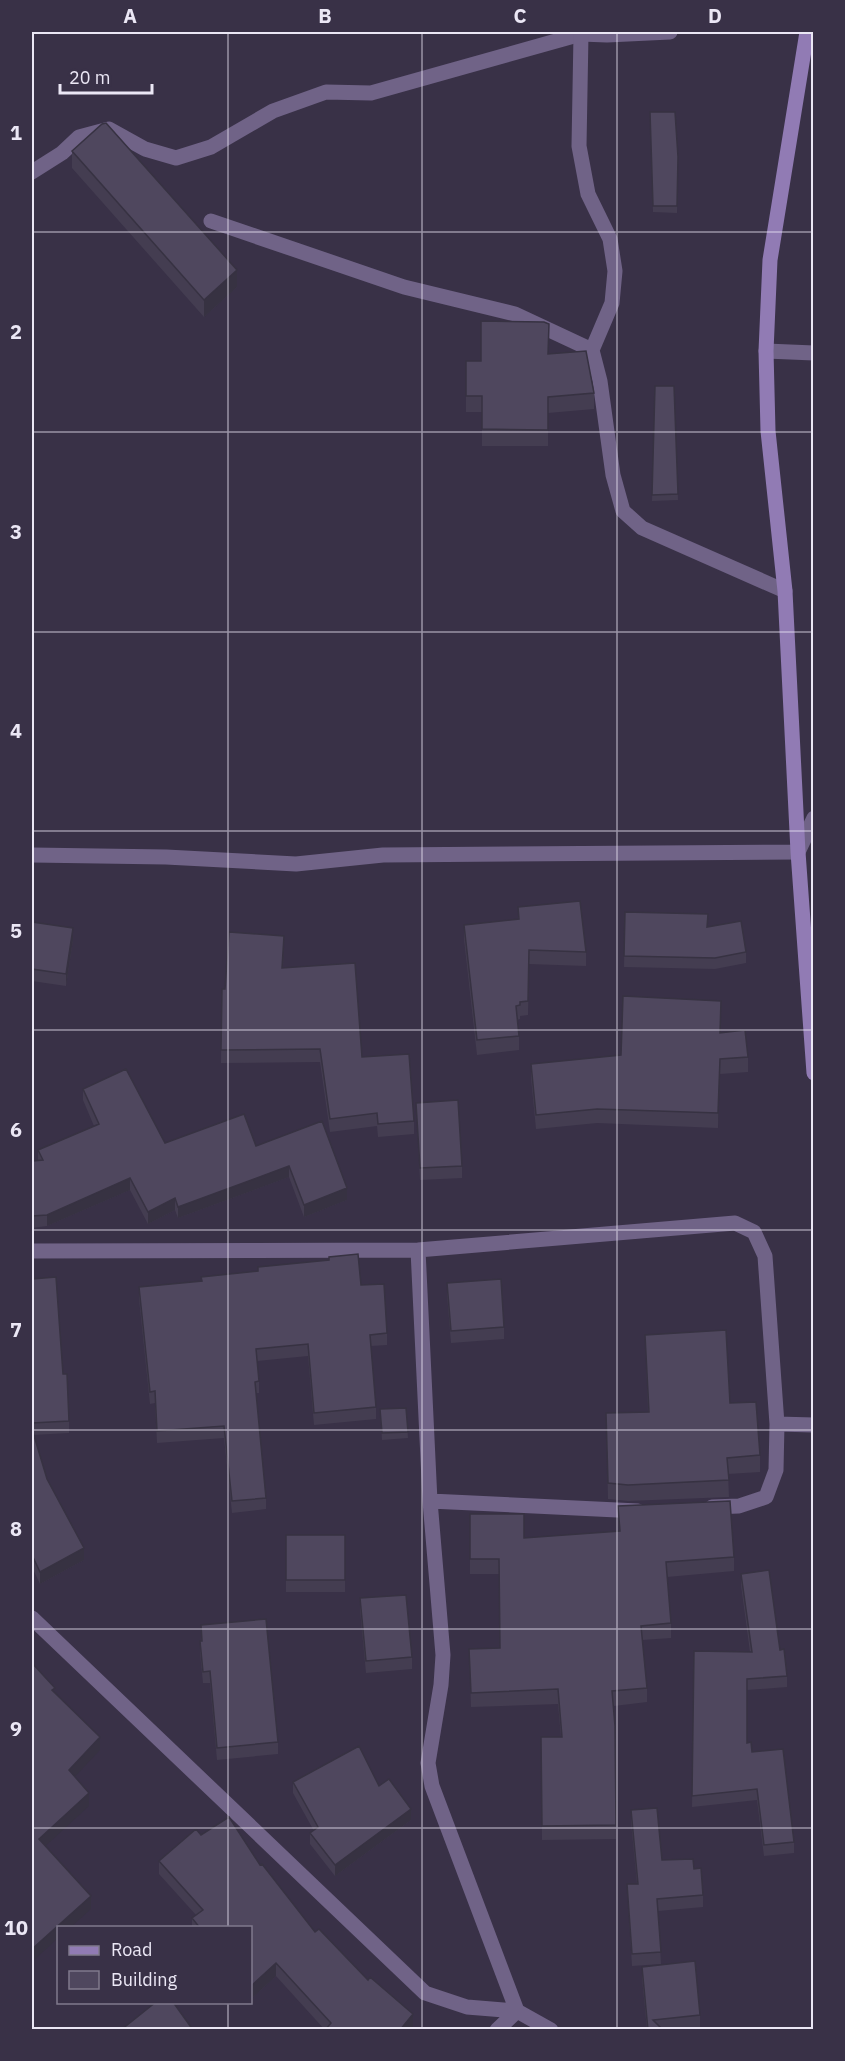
<svg xmlns="http://www.w3.org/2000/svg" width="845" height="2061" viewBox="0 0 845 2061" font-family="'IBM Plex Sans',sans-serif">
<rect width="100%" height="100%" fill="#393147"/>
<g fill="none" stroke-linecap="round" stroke-linejoin="round">
<path stroke="#706387" stroke-width="15" d="M 32,172 L 62,153 L 79,137 L 109,129 L 145,149 L 176,158 L 211,147 L 273,111 L 326,92 L 371,93 L 581,34 L 607,35 L 670,32"/>
<path stroke="#706387" stroke-width="15" d="M 581,34 L 579,146 L 588,194 L 610,239 L 615,271 L 612,303 L 592,350 L 600,381 L 613,475 L 623,511 L 642,528 L 785,591
M 211,221 L 404,287 L 515,314 L 592,350
M 766,351 L 814,353
M 32,855 L 166,857 L 296,864 L 383,855 L 798,852 L 814,818
M 418,1250 L 430,1501 L 443,1655 L 441,1685 L 428,1763 L 432,1786 L 517,2011 L 497,2030
M 32,1251 L 418,1250 L 735,1223 L 754,1232 L 765,1256 L 777,1424 L 776,1470 L 766,1497 L 739,1506 L 712,1507
M 777,1424 L 814,1425
M 430,1501 L 638,1511
M 32,1618 L 425,1993 L 467,2007 L 517,2011 L 551,2030"/>
<path stroke="#917bb4" stroke-width="15" d="M 807,32 L 770,260 L 766,351 L 768,431 L 785,591 L 798,852 L 814,1073"/>
</g>
<path fill="#443d51" d="M 650,112 L 678,157 L 677,213 L 653,212 Z
M 72,151 L 237,287 L 204,317 L 72,168 Z
M 549,354 L 594,393 L 594,409 L 548,413 L 548,446 L 482,446 L 482,412 L 466,412 L 466,361 L 481,361 Z
M 655,386 L 674,386 L 678,500 L 652,501 Z
M 518,907 L 586,952 L 586,966 L 529,964 L 528,1015 L 520,1016 L 520,1019 L 517,1020 L 519,1036 L 519,1050 L 477,1055 L 464,939 L 464,925 L 518,920 Z
M 625,912 L 746,952 L 746,963 L 715,969 L 624,967 Z
M 32,922 L 73,940 L 66,986 L 32,981 Z
M 284,950 L 283,968 L 362,1057 L 414,1121 L 414,1134 L 378,1137 L 377,1126 L 330,1132 L 320,1062 L 221,1063 L 222,989 L 225,989 Z
M 721,1015 L 720,1033 L 748,1057 L 748,1072 L 720,1074 L 718,1128 L 597,1123 L 536,1129 L 531,1078 L 531,1064 L 621,1055 Z
M 83,1089 L 165,1143 L 256,1146 L 347,1200 L 304,1217 L 289,1177 L 178,1218 L 175,1210 L 148,1224 L 130,1190 L 47,1226 L 32,1228 L 32,1161 L 38,1160 L 38,1150 L 94,1126 L 83,1100 Z
M 416,1103 L 462,1166 L 462,1178 L 420,1180 Z
M 32,1279 L 63,1374 L 69,1421 L 69,1433 L 33,1435 L 47,1479 L 84,1560 L 40,1584 L 32,1567 Z
M 447,1283 L 504,1327 L 504,1339 L 451,1343 L 447,1295 Z
M 361,1285 L 387,1333 L 387,1345 L 371,1346 L 376,1407 L 376,1419 L 314,1425 L 308,1356 L 257,1361 L 259,1381 L 259,1393 L 256,1393 L 266,1498 L 266,1509 L 232,1513 L 224,1438 L 157,1443 L 155,1403 L 150,1404 L 139,1299 L 139,1287 Z
M 645,1335 L 730,1403 L 760,1455 L 760,1472 L 728,1474 L 729,1497 L 628,1501 L 608,1499 L 606,1413 L 648,1412 Z
M 406,1408 L 408,1438 L 382,1440 L 380,1409 Z
M 618,1506 L 734,1557 L 734,1571 L 667,1577 L 671,1623 L 671,1638 L 642,1640 L 647,1688 L 647,1702 L 614,1706 L 615,1726 L 616,1839 L 542,1840 L 541,1737 L 561,1737 L 558,1704 L 471,1707 L 469,1649 L 500,1648 L 499,1574 L 470,1574 L 470,1514 L 524,1538 L 619,1531 Z
M 286,1535 L 345,1535 L 345,1592 L 286,1592 Z
M 741,1574 L 780,1650 L 787,1676 L 787,1687 L 747,1690 L 747,1743 L 794,1842 L 794,1853 L 764,1856 L 757,1800 L 692,1807 L 694,1651 L 750,1652 L 741,1585 Z
M 360,1598 L 412,1657 L 412,1669 L 366,1673 L 360,1610 Z
M 201,1625 L 278,1742 L 278,1754 L 217,1760 L 210,1683 L 203,1683 L 200,1653 L 200,1641 L 201,1641 Z
M 293,1782 L 379,1786 L 411,1820 L 335,1876 L 310,1844 L 310,1833 L 314,1831 L 293,1793 Z
M 631,1810 L 662,1860 L 694,1869 L 703,1895 L 703,1907 L 658,1911 L 661,1964 L 632,1966 L 627,1884 L 637,1884 L 631,1822 Z
M 201,1835 L 260,1865 L 315,1932 L 368,1980 L 413,2027 L 411,2030 L 325,2030 L 276,1976 L 250,2000 L 250,1928 L 192,1928 L 192,1918 L 196,1915 L 159,1874 L 159,1861 Z
M 642,1967 L 700,2015 L 700,2027 L 671,2030 L 647,2030 L 642,1978 Z"/>
<path fill="#373242" d="M 237,270 L 237,287 L 204,317 L 204,300 Z
M 73,928 L 73,940 L 66,986 L 66,974 Z
M 284,936 L 284,950 L 282,982 L 282,968 Z
M 720,1059 L 720,1074 L 718,1128 L 718,1113 Z
M 289,1166 L 289,1177 L 178,1218 L 178,1207 Z
M 130,1178 L 130,1190 L 47,1226 L 47,1215 Z
M 347,1188 L 347,1200 L 304,1217 L 304,1205 Z
M 175,1198 L 175,1210 L 148,1224 L 148,1212 Z
M 84,1548 L 84,1560 L 40,1584 L 40,1572 Z
M 100,1737 L 100,1750 L 69,1783 L 69,1770 Z
M 89,1793 L 89,1806 L 39,1852 L 39,1839 Z
M 411,1809 L 411,1820 L 335,1876 L 335,1865 Z
M 91,1896 L 91,1909 L 70,1928 L 58,1928 L 58,1938 L 32,1962 L 32,1949 Z
M 276,1963 L 276,1976 L 250,2000 L 250,1987 Z
M 413,2014 L 413,2027 L 411,2030 L 400,2030 Z"/>
<path fill="#4f475e" stroke="#373242" stroke-width="1.5" d="M 650,112 L 675,112 L 678,157 L 677,206 L 653,206 Z
M 106,123 L 237,270 L 204,300 L 72,151 L 102,124 Z
M 481,321 L 544,322 L 549,324 L 548,354 L 586,351 L 594,393 L 548,397 L 548,430 L 482,429 L 482,396 L 466,396 L 466,361 L 481,361 Z
M 655,386 L 674,386 L 678,494 L 652,495 Z
M 580,901 L 586,952 L 529,950 L 528,1001 L 520,1002 L 520,1005 L 516,1006 L 519,1036 L 477,1040 L 464,925 L 519,919 L 518,907 Z
M 625,912 L 708,914 L 707,927 L 741,921 L 746,952 L 715,958 L 624,956 Z
M 32,922 L 73,928 L 66,974 L 32,969 Z
M 229,932 L 284,936 L 282,968 L 355,963 L 362,1057 L 409,1054 L 414,1121 L 378,1124 L 377,1113 L 330,1119 L 320,1049 L 221,1050 L 222,989 L 225,989 Z
M 623,996 L 721,1001 L 720,1033 L 745,1030 L 748,1057 L 720,1059 L 718,1113 L 597,1109 L 536,1115 L 531,1064 L 621,1055 Z
M 126,1069 L 165,1143 L 244,1114 L 256,1146 L 322,1121 L 347,1188 L 304,1205 L 289,1166 L 178,1207 L 175,1198 L 148,1212 L 130,1178 L 47,1215 L 32,1216 L 32,1161 L 43,1160 L 38,1150 L 99,1124 L 83,1089 Z
M 458,1100 L 462,1166 L 420,1168 L 416,1103 Z
M 358,1254 L 361,1285 L 384,1284 L 387,1333 L 370,1335 L 376,1407 L 314,1413 L 308,1344 L 256,1349 L 259,1381 L 255,1382 L 266,1498 L 232,1501 L 224,1426 L 157,1431 L 155,1391 L 150,1392 L 139,1287 L 202,1281 L 201,1277 L 258,1271 L 258,1267 L 329,1260 L 329,1257 Z
M 56,1277 L 63,1374 L 67,1374 L 69,1421 L 32,1423 L 32,1279 Z
M 501,1279 L 504,1327 L 451,1331 L 447,1283 Z
M 726,1330 L 730,1403 L 756,1402 L 760,1455 L 727,1458 L 729,1480 L 628,1485 L 608,1483 L 606,1413 L 649,1412 L 645,1335 Z
M 406,1408 L 408,1432 L 382,1433 L 380,1409 Z
M 32,1429 L 47,1479 L 84,1548 L 40,1572 L 32,1555 Z
M 730,1501 L 734,1557 L 666,1562 L 671,1623 L 641,1626 L 647,1688 L 612,1691 L 615,1726 L 616,1825 L 542,1826 L 541,1737 L 562,1737 L 558,1689 L 471,1693 L 469,1649 L 500,1648 L 499,1559 L 470,1559 L 470,1514 L 524,1514 L 524,1538 L 620,1531 L 618,1506 Z
M 286,1535 L 345,1535 L 345,1580 L 286,1580 Z
M 769,1570 L 780,1650 L 784,1649 L 787,1676 L 747,1679 L 747,1743 L 751,1742 L 752,1752 L 783,1749 L 794,1842 L 764,1845 L 757,1789 L 692,1796 L 694,1651 L 752,1652 L 741,1574 Z
M 406,1595 L 412,1657 L 366,1661 L 360,1598 Z
M 266,1619 L 278,1742 L 217,1748 L 210,1671 L 203,1672 L 200,1641 L 202,1641 L 201,1625 Z
M 32,1663 L 55,1688 L 52,1690 L 100,1737 L 69,1770 L 89,1793 L 39,1839 L 91,1896 L 32,1949 Z
M 359,1746 L 379,1786 L 389,1779 L 411,1809 L 335,1865 L 310,1833 L 318,1827 L 293,1782 Z
M 657,1808 L 662,1860 L 693,1859 L 694,1869 L 701,1868 L 703,1895 L 657,1899 L 661,1952 L 632,1954 L 627,1884 L 638,1884 L 631,1810 Z
M 229,1817 L 260,1865 L 262,1864 L 315,1932 L 319,1929 L 368,1980 L 370,1977 L 413,2014 L 400,2030 L 325,2030 L 331,2023 L 276,1963 L 250,1987 L 250,1928 L 200,1928 L 192,1918 L 203,1910 L 159,1861 L 196,1829 L 201,1835 Z
M 695,1961 L 700,2015 L 653,2020 L 663,2030 L 648,2030 L 642,1967 Z
M 156,2002 L 173,2002 L 193,2030 L 121,2030 Z"/>
<path fill="none" stroke="#ebe7f5" stroke-width="1.5" stroke-opacity="0.55" d="M 228,32 L 228,1928M 422,32 L 422,2030M 617,32 L 617,2030M 32,232 L 814,232M 32,432 L 814,432M 32,632 L 814,632M 32,831 L 814,831M 32,1030 L 814,1030M 32,1230 L 814,1230M 32,1430 L 814,1430M 32,1629 L 814,1629M 32,1828 L 814,1828M 228,2002 L 228,2030"/>
<rect width="845" height="2061" fill="none" stroke="#393147" stroke-width="66"/>
<rect x="57" y="1926" width="195" height="78" fill="#393147" stroke="#807a8d" stroke-width="1.5"/>
<rect x="69" y="1946" width="30" height="9" fill="#917bb4" stroke="#807a8d" stroke-width="1.5"/>
<text x="111" y="1956" font-size="18" fill="#ebe7f5">Road</text>
<rect x="69" y="1971" width="30" height="18" fill="#4f475e" stroke="#807a8d" stroke-width="1.5"/>
<text x="111" y="1986" font-size="18" fill="#ebe7f5">Building</text>
<path d="M60 84v9h92v-9" fill="none" stroke="#ebe7f5" stroke-width="3"/>
<text x="69" y="84" font-size="18" fill="#ebe7f5" stroke="#393147" stroke-width="4.5" paint-order="stroke">20 m</text>
<rect x="33" y="33" width="779" height="1995" fill="none" stroke="#ebe7f5" stroke-width="2"/>
<g font-size="20" text-anchor="middle" font-weight="bold" fill="#ebe7f5">
<text x="130" y="23">A</text>
<text x="325" y="23">B</text>
<text x="520" y="23">C</text>
<text x="715" y="23">D</text>
<text x="16" y="140">1</text>
<text x="16" y="339">2</text>
<text x="16" y="539">3</text>
<text x="16" y="738">4</text>
<text x="16" y="938">5</text>
<text x="16" y="1137">6</text>
<text x="16" y="1337">7</text>
<text x="16" y="1536">8</text>
<text x="16" y="1736">9</text>
<text x="16" y="1935">10</text>
</g>
</svg>
